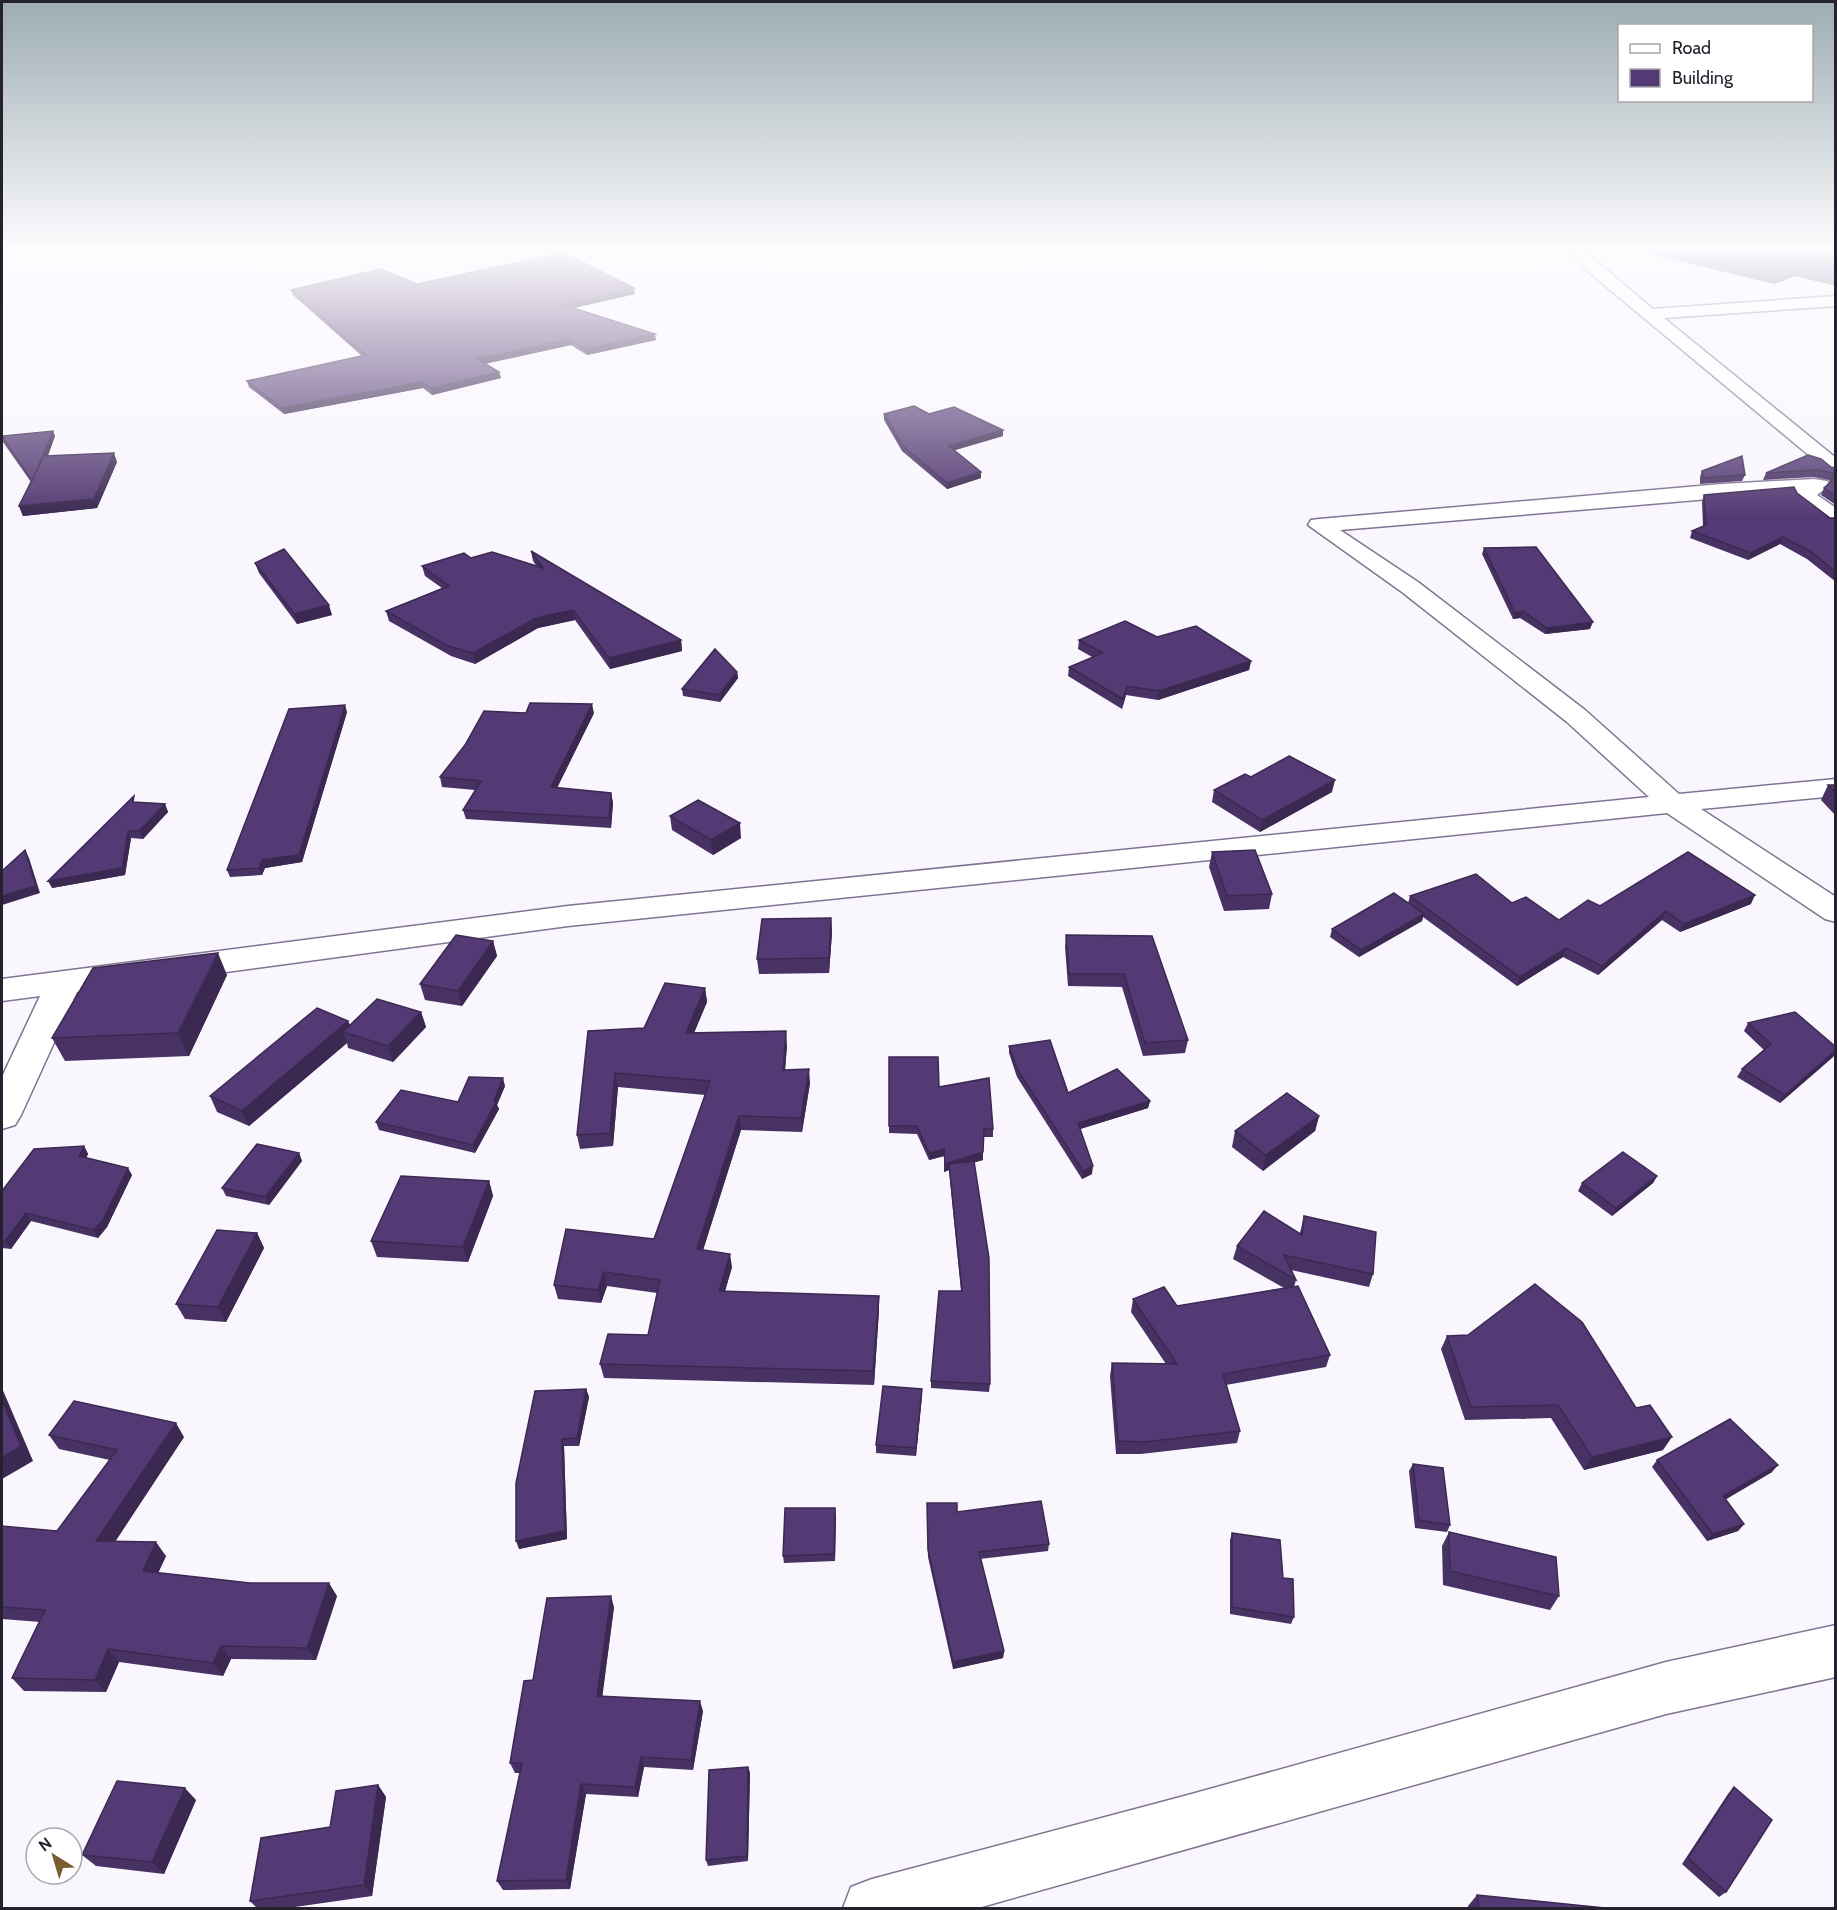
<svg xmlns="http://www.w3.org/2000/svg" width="1837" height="1910" viewBox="0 0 1837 1910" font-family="Cabin,sans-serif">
<rect width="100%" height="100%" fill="#f9f6fd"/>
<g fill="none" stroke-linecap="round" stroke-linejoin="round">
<defs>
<path id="minor" d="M 1568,250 L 1583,250 L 1653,309 L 1836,296 L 1836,306 L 1664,318 L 1836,458 L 1836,474 L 1829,472 L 1591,274 Z
M 1814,479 L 1827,481 L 1830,485 L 1817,495 L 1836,508 L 1836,524 L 1828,523 L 1795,498 L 1793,492 L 1340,530 L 1418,582 L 1585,710 L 1679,794 L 1836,779 L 1836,796 L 1701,809 L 1836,897 L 1836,922 L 1825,919 L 1667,813 L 568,926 L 77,992 L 21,1115 L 15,1125 L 2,1129 L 2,1077 L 40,996 L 2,1001 L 2,979 L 568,906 L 1649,797 L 1567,722 L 1402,592 L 1308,525 L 1311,520 L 1319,519 L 1722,484 Z
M 1836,1625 L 1836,1677 L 1666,1714 L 978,1908 L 843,1908 L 851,1887 L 872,1879 L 1188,1795 L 1666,1662 Z"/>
</defs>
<use href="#minor" stroke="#817493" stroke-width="3"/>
<use href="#minor" fill="#fff" fill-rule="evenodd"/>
</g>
<path fill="#483264" d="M 1647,250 L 1836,250 L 1836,286 L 1795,276 L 1774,284 L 1646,253 Z
M 417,284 L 635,294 L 574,308 L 656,340 L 587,355 L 571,345 L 485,364 L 499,372 L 501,378 L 432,395 L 423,388 L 284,414 L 249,387 L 247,381 L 362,356 L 293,295 L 291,290 Z
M 884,414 L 929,414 L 1003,430 L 1003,436 L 954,450 L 981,478 L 947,489 L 902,451 L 884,420 Z
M 55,436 L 48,456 L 117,462 L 97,508 L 23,516 L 19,506 L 31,482 L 3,442 L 2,438 Z
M 1831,467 L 1836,468 L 1836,505 L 1821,495 L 1824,488 L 1830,482 L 1829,480 L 1814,477 L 1763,480 L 1766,473 Z
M 1702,471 L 1745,475 L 1742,481 L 1700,484 L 1700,477 Z
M 1797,493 L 1830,518 L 1836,518 L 1836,582 L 1807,559 L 1780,544 L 1748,560 L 1690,538 L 1692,531 L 1703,526 L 1702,502 L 1704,495 Z
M 1484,548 L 1590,629 L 1545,634 L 1520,618 L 1513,619 L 1482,554 Z
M 531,551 L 681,640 L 682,651 L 610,669 L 575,620 L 538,628 L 475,664 L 451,656 L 389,621 L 386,611 L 442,588 L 425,576 L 422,566 L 471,558 L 537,567 L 533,561 Z
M 255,563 L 332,615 L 297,624 L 259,573 Z
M 1157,637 L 1251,661 L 1249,670 L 1158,700 L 1126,695 L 1122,709 L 1068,676 L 1069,667 L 1092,657 L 1078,649 L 1079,640 Z
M 737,672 L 738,678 L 720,702 L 683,696 L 682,689 Z
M 347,712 L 302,862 L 265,868 L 262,875 L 230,877 L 227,870 Z
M 526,713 L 594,713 L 557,788 L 611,793 L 613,803 L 611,828 L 466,819 L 463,810 L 475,790 L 442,787 L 440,777 Z
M 1251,777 L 1332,792 L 1260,832 L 1212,802 L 1214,790 Z
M 1828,785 L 1836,785 L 1836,816 L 1821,800 Z
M 137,802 L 165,804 L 168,812 L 143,839 L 131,838 L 125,875 L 52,888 Z
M 670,816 L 741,838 L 713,855 L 672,830 Z
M 1212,852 L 1272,894 L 1269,909 L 1224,911 L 1209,867 Z
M 1410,896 L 1512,903 L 1559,920 L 1600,906 L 1751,904 L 1680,932 L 1662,920 L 1598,975 L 1563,957 L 1517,986 L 1423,917 L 1422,921 L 1359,957 L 1330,937 L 1332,929 L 1408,903 Z
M 831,918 L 832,933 L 829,973 L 759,974 L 757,959 Z
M 1066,935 L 1152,936 L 1188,1040 L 1185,1053 L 1143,1056 L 1122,987 L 1068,986 L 1065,947 Z
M 493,941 L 497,956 L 462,1006 L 425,1000 L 420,984 Z
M 227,975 L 189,1056 L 65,1061 L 52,1038 Z
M 705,988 L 707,1002 L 694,1033 L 787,1045 L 785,1070 L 810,1083 L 802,1132 L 741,1130 L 703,1250 L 732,1267 L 725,1291 L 879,1296 L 879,1310 L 874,1385 L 604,1378 L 600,1364 L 648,1335 L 657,1293 L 607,1286 L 601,1303 L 558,1299 L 554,1285 L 654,1239 L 705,1095 L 618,1087 L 613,1146 L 580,1149 L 577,1135 L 588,1031 L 644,1028 Z
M 421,1012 L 426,1027 L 393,1062 L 348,1048 L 347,1043 L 249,1126 L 217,1112 L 210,1096 L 348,1021 L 350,1025 Z
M 1748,1023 L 1836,1047 L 1836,1052 L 1833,1057 L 1780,1103 L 1737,1077 L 1742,1069 L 1764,1050 L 1744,1031 Z
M 1009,1046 L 1068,1093 L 1150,1101 L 1148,1108 L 1080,1129 L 1092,1174 L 1082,1179 L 1017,1077 L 1009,1053 Z
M 889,1057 L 993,1129 L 993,1137 L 983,1137 L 983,1160 L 974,1162 L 990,1384 L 989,1392 L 931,1388 L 931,1381 L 961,1291 L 949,1170 L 944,1172 L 944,1156 L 929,1160 L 917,1134 L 889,1133 Z
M 505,1086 L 497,1105 L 499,1109 L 475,1153 L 379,1130 L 376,1122 L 458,1102 Z
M 1319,1116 L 1315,1131 L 1263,1171 L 1232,1147 L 1235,1131 Z
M 84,1146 L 88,1154 L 86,1158 L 132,1175 L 107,1227 L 98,1238 L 31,1221 L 11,1249 L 2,1248 L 2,1191 Z
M 299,1153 L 302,1161 L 269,1205 L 226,1196 L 222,1188 Z
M 1657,1176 L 1653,1183 L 1612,1216 L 1578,1191 L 1582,1183 Z
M 489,1181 L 493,1196 L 468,1262 L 377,1257 L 371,1241 Z
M 1304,1216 L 1373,1274 L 1369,1287 L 1291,1270 L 1296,1280 L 1294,1287 L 1330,1355 L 1326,1367 L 1226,1385 L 1240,1431 L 1237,1443 L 1141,1454 L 1116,1454 L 1110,1376 L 1112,1363 L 1166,1364 L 1131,1312 L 1133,1299 L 1177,1306 L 1284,1288 L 1233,1259 L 1237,1246 L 1300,1233 Z
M 257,1233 L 264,1248 L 226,1322 L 185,1319 L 176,1304 Z
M 1447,1336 L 1663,1450 L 1584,1470 L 1551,1418 L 1465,1420 L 1441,1349 Z
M 586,1389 L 589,1397 L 579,1446 L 564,1446 L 567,1539 L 519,1549 L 516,1483 Z
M 922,1389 L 916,1456 L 876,1453 L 876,1445 Z
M 49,1435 L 184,1437 L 115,1542 L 166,1556 L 158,1573 L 337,1596 L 316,1660 L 231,1659 L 223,1676 L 119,1662 L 106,1692 L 24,1691 L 12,1678 L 40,1622 L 2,1619 L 2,1526 L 57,1531 L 110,1460 L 59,1449 Z
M 1657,1460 L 1772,1472 L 1726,1499 L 1744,1524 L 1738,1531 L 1707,1541 L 1652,1467 Z
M 1413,1464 L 1450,1525 L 1447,1532 L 1415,1528 L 1409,1471 Z
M 927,1503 L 957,1512 L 1049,1544 L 1048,1551 L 980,1559 L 1004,1651 L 1003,1658 L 953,1669 L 928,1557 Z
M 836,1515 L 835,1561 L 784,1563 L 783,1556 Z
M 1449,1532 L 1559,1596 L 1550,1610 L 1443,1585 L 1442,1546 Z
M 1232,1533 L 1283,1578 L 1294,1617 L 1291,1624 L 1230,1614 L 1230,1540 Z
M 614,1607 L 602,1696 L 703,1711 L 693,1770 L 644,1767 L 638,1797 L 586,1794 L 570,1889 L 503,1890 L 497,1881 L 520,1773 L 515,1773 L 510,1763 L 533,1680 Z
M 748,1767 L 750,1773 L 748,1861 L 708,1866 L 706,1860 Z
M 378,1785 L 386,1797 L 372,1896 L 288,1908 L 257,1908 L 250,1901 L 330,1827 Z
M 1734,1787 L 1726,1892 L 1719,1897 L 1682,1864 L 1728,1794 Z
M 196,1800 L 164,1874 L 96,1866 L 82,1855 Z
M 1477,1895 L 1605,1908 L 1468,1908 L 1468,1906 Z"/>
<path fill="#3b2951" d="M 1797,272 L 1795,276 L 1774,284 L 1776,279 Z
M 634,288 L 635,294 L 564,310 L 564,305 Z
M 655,334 L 656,340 L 587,355 L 586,349 Z
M 570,339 L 571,345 L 478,365 L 477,359 Z
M 499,372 L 501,378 L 432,395 L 431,388 Z
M 422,382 L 423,388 L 284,414 L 282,408 Z
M 1003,430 L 1003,436 L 949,452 L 949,446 Z
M 53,431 L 55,436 L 35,488 L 32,481 Z
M 114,453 L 117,462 L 97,508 L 23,516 L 19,506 Z
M 981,472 L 981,478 L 947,489 L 947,483 Z
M 1783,537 L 1780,544 L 1748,560 L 1751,553 Z
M 329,605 L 332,615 L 297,624 L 294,614 Z
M 573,610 L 575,620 L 538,628 L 475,664 L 473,653 L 536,618 Z
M 1523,611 L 1520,618 L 1513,619 L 1515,613 Z
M 1593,622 L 1590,629 L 1545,634 L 1547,628 Z
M 681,640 L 682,651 L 610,669 L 609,658 Z
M 1251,661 L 1249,670 L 1158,700 L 1159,691 Z
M 737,672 L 738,678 L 720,702 L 719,695 Z
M 1127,686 L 1126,695 L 1122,709 L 1123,699 Z
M 592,704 L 594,713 L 553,796 L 551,787 Z
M 345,705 L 347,712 L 302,862 L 265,868 L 262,875 L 259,868 L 262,860 Z
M 1335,780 L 1332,792 L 1260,832 L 1262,820 Z
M 611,793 L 613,803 L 611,828 L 609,818 Z
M 165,804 L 168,812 L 143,839 L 139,831 Z
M 740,823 L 741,838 L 713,855 L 711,840 Z
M 128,831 L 131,838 L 125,875 L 52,888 L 48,881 Z
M 25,850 L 29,858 L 40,893 L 2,905 L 2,896 Z
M 1755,895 L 1751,904 L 1680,932 L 1684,924 Z
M 1666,911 L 1662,920 L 1598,975 L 1602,966 Z
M 1424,914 L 1422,921 L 1359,957 L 1361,950 Z
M 831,918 L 832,933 L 829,973 L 829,958 Z
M 493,941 L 497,956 L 462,1006 L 458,991 Z
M 1566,948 L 1563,957 L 1517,986 L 1520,977 Z
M 218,953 L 227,975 L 189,1056 L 178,1033 Z
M 705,988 L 707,1002 L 688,1047 L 686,1033 Z
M 421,1012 L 426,1027 L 393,1062 L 388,1046 Z
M 348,1021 L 354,1036 L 343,1032 L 347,1043 L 249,1126 L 242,1111 Z
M 786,1031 L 787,1045 L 784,1084 L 783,1070 Z
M 1836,1050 L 1833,1057 L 1780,1103 L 1785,1095 Z
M 809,1069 L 810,1083 L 802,1132 L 801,1118 Z
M 615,1073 L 618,1087 L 613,1146 L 610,1133 Z
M 503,1078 L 505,1086 L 497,1105 L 499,1109 L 475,1153 L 473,1145 L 494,1101 Z
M 1150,1101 L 1148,1108 L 1077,1130 L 1078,1123 Z
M 739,1116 L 741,1130 L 699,1263 L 697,1249 Z
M 1319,1116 L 1315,1131 L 1263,1171 L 1266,1155 Z
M 84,1146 L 88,1154 L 83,1164 L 79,1156 Z
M 944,1149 L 944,1156 L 929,1160 L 929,1153 Z
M 983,1152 L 983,1160 L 950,1170 L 949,1164 L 949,1170 L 944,1172 L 945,1164 Z
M 299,1153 L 302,1161 L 269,1205 L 265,1197 Z
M 1093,1166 L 1092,1174 L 1082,1179 L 1083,1171 Z
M 128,1168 L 132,1175 L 107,1227 L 98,1238 L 94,1230 Z
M 1657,1176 L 1653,1183 L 1612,1216 L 1616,1208 Z
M 489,1181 L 493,1196 L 468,1262 L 463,1247 Z
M 26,1213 L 31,1221 L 11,1249 L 5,1241 Z
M 257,1233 L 264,1248 L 226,1322 L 218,1307 Z
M 730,1254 L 732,1267 L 721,1305 L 719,1291 Z
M 604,1272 L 607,1286 L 601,1303 L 598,1290 Z
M 879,1296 L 879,1310 L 874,1385 L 873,1371 Z
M 2,1388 L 33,1461 L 2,1479 Z
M 586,1389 L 589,1397 L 579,1446 L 577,1438 Z
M 922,1389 L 922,1396 L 916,1456 L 916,1448 Z
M 176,1423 L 184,1437 L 106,1555 L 96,1541 Z
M 1672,1437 L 1663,1450 L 1584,1470 L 1592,1457 Z
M 562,1439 L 564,1446 L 567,1539 L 519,1549 L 516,1541 Z
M 1778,1465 L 1772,1472 L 1718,1504 L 1723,1496 Z
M 835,1508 L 836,1515 L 835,1561 L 834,1554 Z
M 1744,1524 L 1738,1531 L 1707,1541 L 1713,1534 Z
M 156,1542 L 166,1556 L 153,1584 L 143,1571 Z
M 329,1583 L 337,1596 L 316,1660 L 307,1648 Z
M 611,1596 L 614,1607 L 601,1707 L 597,1696 Z
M 221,1646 L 231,1659 L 223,1676 L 213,1663 Z
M 108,1649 L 119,1662 L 106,1692 L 95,1680 Z
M 1004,1651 L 1003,1658 L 953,1669 L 953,1662 Z
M 700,1701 L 703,1711 L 693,1770 L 691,1760 Z
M 641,1757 L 644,1767 L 638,1797 L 635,1787 Z
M 748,1767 L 750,1773 L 748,1861 L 747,1856 Z
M 581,1784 L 586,1794 L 570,1889 L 566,1880 Z
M 378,1785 L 386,1797 L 372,1896 L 364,1885 Z
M 185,1788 L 196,1800 L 164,1874 L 152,1862 Z"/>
<path fill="#543a74" stroke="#3b2951" stroke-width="1.5" d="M 1655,250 L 1836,250 L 1836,281 L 1797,272 L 1776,279 Z
M 564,253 L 634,288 L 564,305 L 655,334 L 586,349 L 570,339 L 477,359 L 499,372 L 431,388 L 422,382 L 282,408 L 247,381 L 366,355 L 291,290 L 381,269 L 417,284 Z
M 914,406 L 929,414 L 954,407 L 1003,430 L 949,446 L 981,472 L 947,483 L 902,445 L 884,414 Z
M 53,431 L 38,467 L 32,481 L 2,436 Z
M 114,453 L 94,499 L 19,506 L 44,456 Z
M 1808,455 L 1821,459 L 1831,467 L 1836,468 L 1836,496 L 1824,488 L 1835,478 L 1832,473 L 1817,470 L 1766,473 Z
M 1742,456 L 1745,475 L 1703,478 L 1702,471 Z
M 1794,487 L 1797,493 L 1830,518 L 1836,518 L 1836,572 L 1810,551 L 1783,537 L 1751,553 L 1692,531 L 1706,525 L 1704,495 Z
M 1536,547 L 1593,622 L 1547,628 L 1523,611 L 1515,613 L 1484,548 Z
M 284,549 L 329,605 L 294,614 L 255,563 Z
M 531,551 L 681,640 L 609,658 L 573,610 L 536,618 L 473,653 L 448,646 L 386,611 L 449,586 L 422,566 L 464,553 L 471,558 L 492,552 L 543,568 Z
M 1125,621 L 1157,637 L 1196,626 L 1251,661 L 1159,691 L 1127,686 L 1123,699 L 1069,667 L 1103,653 L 1079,640 Z
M 715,649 L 737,672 L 719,695 L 682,689 Z
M 530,703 L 592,704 L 551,787 L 611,793 L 609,818 L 463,810 L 481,781 L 440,777 L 465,745 L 484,711 L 526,713 Z
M 345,705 L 299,855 L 262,860 L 259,868 L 227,870 L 289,709 Z
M 1289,756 L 1335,780 L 1262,820 L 1214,790 L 1245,774 L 1251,777 Z
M 1828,785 L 1836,785 L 1836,793 Z
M 134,796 L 133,802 L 165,804 L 139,831 L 128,831 L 122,868 L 48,881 Z
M 698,800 L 740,823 L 711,840 L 670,816 Z
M 25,850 L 36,886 L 2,896 L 2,871 Z
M 1255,850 L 1272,894 L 1227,896 L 1212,852 Z
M 1688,852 L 1755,895 L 1684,924 L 1666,911 L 1602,966 L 1566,948 L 1520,977 L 1410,896 L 1476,874 L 1512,903 L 1526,897 L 1559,920 L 1588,900 L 1600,906 Z
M 1394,893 L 1424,914 L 1361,950 L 1332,929 Z
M 831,918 L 829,958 L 757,959 L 762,919 Z
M 456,935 L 493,941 L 458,991 L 420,984 Z
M 1066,935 L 1152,936 L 1188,1040 L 1145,1043 L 1124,974 L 1069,974 Z
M 218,953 L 178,1033 L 52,1038 L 93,968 Z
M 665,983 L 705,988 L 686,1033 L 786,1031 L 783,1070 L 809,1069 L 801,1118 L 739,1116 L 697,1249 L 730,1254 L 719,1291 L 879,1296 L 873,1371 L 600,1364 L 608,1334 L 648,1335 L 660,1280 L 604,1272 L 598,1290 L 554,1285 L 566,1229 L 654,1239 L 710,1081 L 615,1073 L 610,1133 L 577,1135 L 588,1031 L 644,1028 Z
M 377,999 L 421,1012 L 388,1046 L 343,1032 Z
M 317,1008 L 348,1021 L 242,1111 L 210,1096 Z
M 1795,1012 L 1836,1047 L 1836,1050 L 1785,1095 L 1742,1069 L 1771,1044 L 1748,1023 Z
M 1050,1040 L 1068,1093 L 1117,1069 L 1150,1101 L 1078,1123 L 1093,1166 L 1083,1171 L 1017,1069 L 1009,1046 Z
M 889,1057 L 938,1057 L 939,1087 L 989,1078 L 993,1129 L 984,1129 L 983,1152 L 945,1164 L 944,1149 L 929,1153 L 917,1126 L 889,1126 Z
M 469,1077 L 503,1078 L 494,1101 L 496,1102 L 473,1145 L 376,1122 L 401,1090 L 458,1102 Z
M 1287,1093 L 1319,1116 L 1266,1155 L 1235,1131 Z
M 257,1144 L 299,1153 L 265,1197 L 222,1188 Z
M 84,1146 L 79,1156 L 128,1168 L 103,1220 L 94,1230 L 26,1213 L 5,1241 L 2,1241 L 2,1191 L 34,1149 Z
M 1623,1152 L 1657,1176 L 1616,1208 L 1582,1183 Z
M 974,1161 L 989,1258 L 990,1384 L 931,1381 L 939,1291 L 962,1291 L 949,1164 Z
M 401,1176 L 489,1181 L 463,1247 L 371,1241 Z
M 1264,1211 L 1302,1235 L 1304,1216 L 1376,1232 L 1373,1274 L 1284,1255 L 1296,1280 L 1237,1246 Z
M 217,1230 L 257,1233 L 218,1307 L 176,1304 Z
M 1535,1284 L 1582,1322 L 1636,1408 L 1650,1405 L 1672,1437 L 1592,1457 L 1558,1405 L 1471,1407 L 1447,1336 L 1468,1335 Z
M 1298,1286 L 1330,1355 L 1223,1374 L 1240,1431 L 1144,1442 L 1118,1441 L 1112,1363 L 1177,1364 L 1133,1299 L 1164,1287 L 1177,1306 Z
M 883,1386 L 922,1389 L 916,1448 L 876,1445 Z
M 586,1389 L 577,1438 L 562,1439 L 565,1531 L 516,1541 L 516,1483 L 535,1391 Z
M 2,1400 L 21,1446 L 2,1458 Z
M 74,1401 L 176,1423 L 96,1541 L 156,1542 L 143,1571 L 250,1583 L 329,1583 L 307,1648 L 221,1646 L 213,1663 L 108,1649 L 95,1680 L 12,1678 L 45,1610 L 2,1607 L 2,1526 L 57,1531 L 117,1450 L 49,1435 Z
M 1730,1419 L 1778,1465 L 1723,1496 L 1744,1524 L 1713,1534 L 1657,1460 Z
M 1413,1464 L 1443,1468 L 1450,1525 L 1419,1520 Z
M 1041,1501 L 1049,1544 L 979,1552 L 1004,1651 L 953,1662 L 928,1550 L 927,1503 L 957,1503 L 957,1512 Z
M 785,1508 L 835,1508 L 834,1554 L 783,1556 Z
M 1449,1532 L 1556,1557 L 1559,1596 L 1450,1571 Z
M 1232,1533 L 1280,1540 L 1283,1578 L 1293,1579 L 1294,1617 L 1232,1607 Z
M 611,1596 L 597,1696 L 700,1701 L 691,1760 L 641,1757 L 635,1787 L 581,1784 L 566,1880 L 497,1881 L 522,1763 L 510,1763 L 524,1681 L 533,1680 L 547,1598 Z
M 748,1767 L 747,1856 L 706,1860 L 709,1770 Z
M 117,1781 L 185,1788 L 152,1862 L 82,1855 Z
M 378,1785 L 364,1885 L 250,1901 L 261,1838 L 330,1827 L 336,1791 Z
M 1734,1787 L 1772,1820 L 1726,1892 L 1688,1858 Z
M 1477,1895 L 1605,1908 L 1479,1908 Z"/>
<linearGradient id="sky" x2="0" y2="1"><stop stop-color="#9cacb1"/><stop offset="0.48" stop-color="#fcfbfe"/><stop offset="1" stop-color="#fcfbfe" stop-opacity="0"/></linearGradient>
<rect width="1837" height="518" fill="url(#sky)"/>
<rect width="1837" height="1910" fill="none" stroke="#26212e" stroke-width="6"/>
<rect x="1618" y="24" width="195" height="78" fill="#ffffff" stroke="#a8a6ab" stroke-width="1.5"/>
<rect x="1630" y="44" width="30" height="9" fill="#ffffff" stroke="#a8a6ab" stroke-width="1.5"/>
<text x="1672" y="54" font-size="18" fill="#26212e">Road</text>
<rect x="1630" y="69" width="30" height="18" fill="#543a74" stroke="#a8a6ab" stroke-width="1.5"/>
<text x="1672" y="84" font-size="18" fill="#26212e">Building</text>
<g transform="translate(54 1856) rotate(323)"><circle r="28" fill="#ffffff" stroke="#a8a6ab" stroke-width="1.5"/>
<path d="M0-4.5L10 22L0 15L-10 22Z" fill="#7a5d30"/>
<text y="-9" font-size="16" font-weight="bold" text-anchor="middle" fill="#26212e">N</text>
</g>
</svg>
